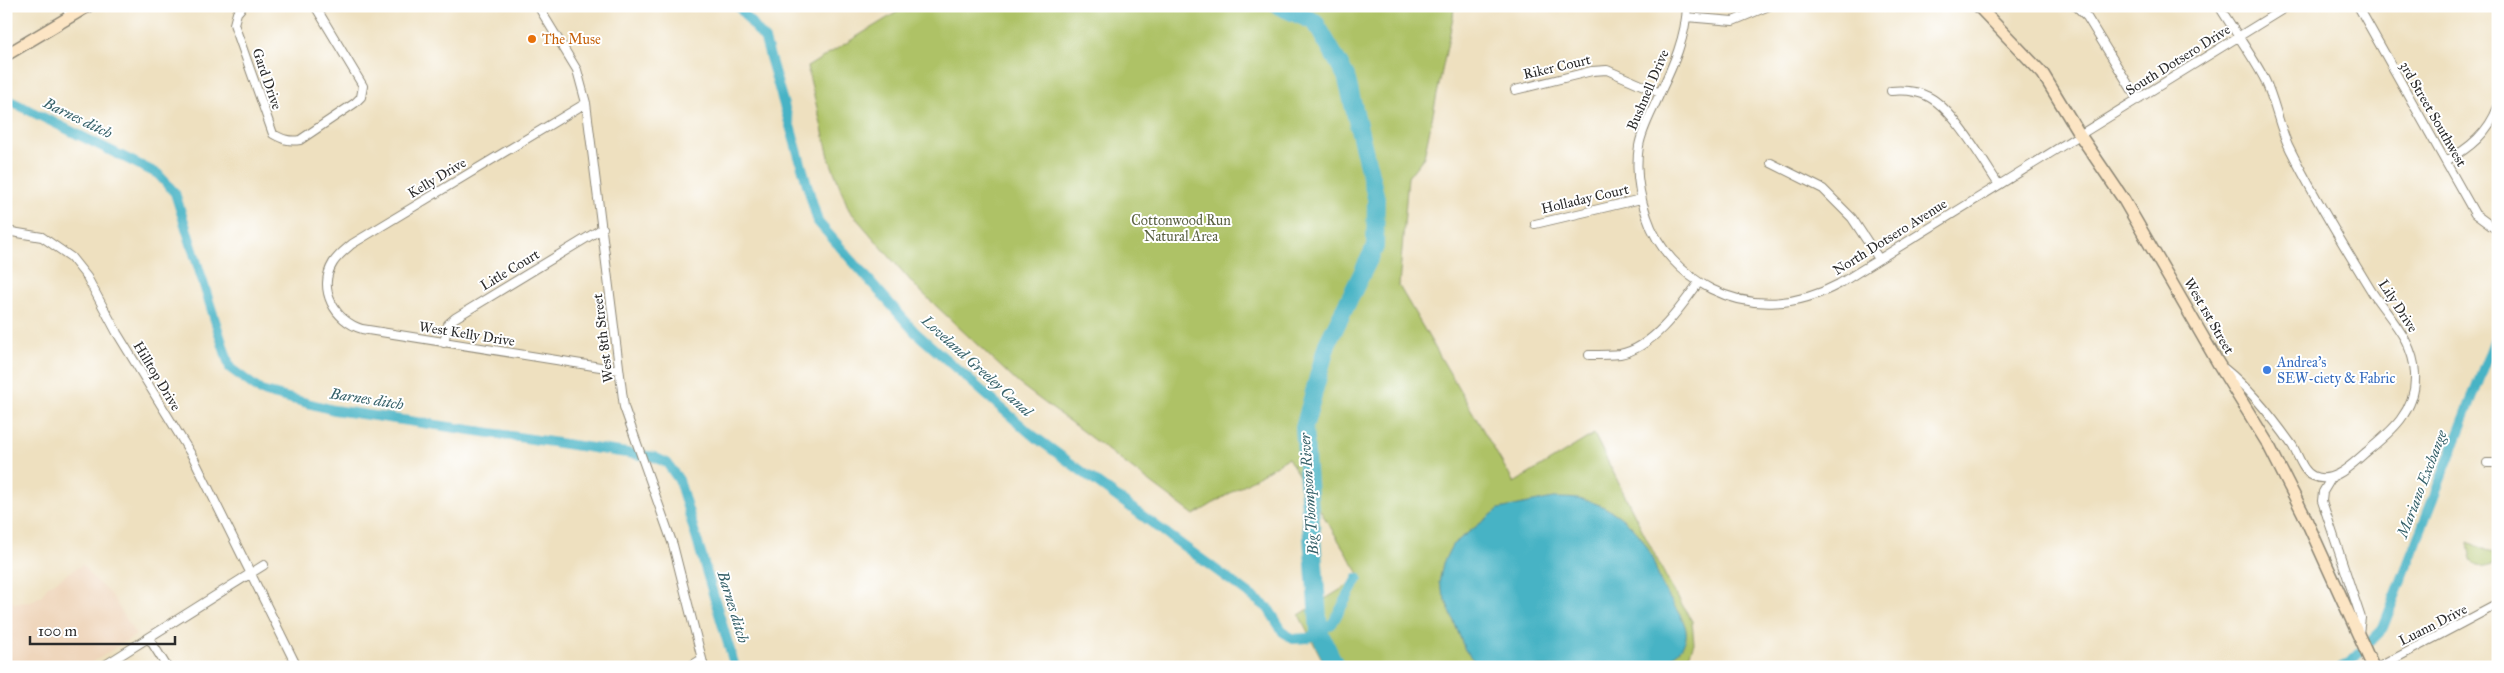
<svg xmlns="http://www.w3.org/2000/svg" width="2504" height="673" viewBox="0 0 2504 673" font-family="'IM FELL Great Primer',serif">
<rect width="100%" height="100%" fill="#fff"/>
<filter id="ink" filterUnits="userSpaceOnUse"><feTurbulence type="fractalNoise" baseFrequency=".02" numOctaves="2"/><feDisplacementMap in="SourceGraphic" scale="10" xChannelSelector="R" yChannelSelector="G"/><feConvolveMatrix kernelMatrix="1 2 1 2 8 2 1 2 1" color-interpolation-filters="sRGB"/></filter>
<filter id="wash" filterUnits="userSpaceOnUse"><feTurbulence type="fractalNoise" baseFrequency=".0096" numOctaves="4" result="noise"/><feDisplacementMap in="SourceGraphic" scale="20" xChannelSelector="R" yChannelSelector="G"/><feGaussianBlur stdDeviation="1.12" result="paint"/><feColorMatrix in="noise" values="0 0 0 0 0 0 0 0 0 0 0 0 0 0 0 0 0 1.4 0 .05"/><feComposite in="paint" operator="in"/></filter>
<g filter="url(#wash)">
<rect width="100%" height="100%" fill="#eee0bf"/>
<path fill="#efd6bc" d="M 83,564 L 90,575 L 112,596 L 136,635 L 85,667 L 6,667 L 6,595 L 14,603 L 31,602 L 42,595 L 47,587 Z"/>
<path fill="#aec266" stroke="#6c7648" d="M 907,6 L 1454,6 L 1453,18 L 1424,157 L 1408,177 L 1399,286 L 1514,483 L 1594,434 L 1669,583 L 1692,621 L 1694,643 L 1690,654 L 1677,667 L 1326,667 L 1299,615 L 1361,577 L 1288,458 L 1194,515 L 1018,383 L 915,286 L 849,210 L 830,161 L 807,67 Z
M 2468,542 L 2494,554 L 2498,562 C 2473,571 2471,567 2468,542 Z"/>
<path fill="#47b3c5" stroke="#396f78" d="M 1553,498 C 1563,498 1574,498 1584,500 C 1611,506 1639,527 1650,553 C 1655,564 1658,578 1664,589 C 1685,626 1703,636 1660,667 L 1479,667 L 1465,650 L 1439,583 L 1443,563 L 1452,545 L 1499,509 Z"/>
<g fill="none" stroke-linecap="round" stroke-linejoin="round">
<path stroke="#47b3c5" stroke-width="10" d="M 738,6 L 765,40 L 818,222 L 915,332 L 1031,434 L 1268,608 L 1283,632 L 1293,639 L 1308,638 L 1332,624 L 1358,578
M 6,99 L 158,174 L 175,193 L 230,368 L 261,391 L 334,410 L 654,457 L 667,463 L 679,480 L 735,667
M 2369,643 L 2382,630 L 2498,331
M 2341,667 L 2348,664 L 2360,652"/>
<path stroke="#47b3c5" stroke-width="18" d="M 1279,6 L 1315,22 L 1346,76 L 1376,198 L 1375,247 L 1327,344 L 1304,428 L 1319,632 L 1336,667"/>
</g>
</g>
<g filter="url(#ink)">
<g fill="none" stroke-linecap="round" stroke-linejoin="round">
<defs>
<path id="street" d="M 65,6 L 71,17
M 243,6 L 237,13 L 234,24 L 273,134 C 282,139 289,142 300,140 L 355,103 L 361,97 L 363,86 L 315,6
M 538,6 L 577,70 L 586,103 L 624,407 L 673,545 L 704,667
M 1687,6 C 1686,37 1673,66 1660,93 C 1653,110 1642,128 1639,146 C 1635,170 1639,194 1647,217 C 1657,248 1682,274 1711,289 C 1753,310 1798,306 1839,284 L 2288,6
M 2076,6 L 2087,17 L 2138,100
M 2219,6 C 2234,31 2252,55 2265,80 C 2276,103 2279,129 2291,151 C 2314,197 2345,248 2372,292 C 2389,318 2414,341 2415,374 C 2417,411 2391,432 2365,453 C 2351,465 2332,485 2313,476 C 2302,471 2298,454 2292,445 C 2273,418 2250,389 2225,369
M 2358,6 L 2475,214 L 2494,228
M 1686,17 L 1733,21 L 1769,6
M 1515,90 L 1592,71 L 1607,70 L 1660,93
M 1891,91 C 1903,90 1918,91 1929,97 C 1954,110 1983,161 1999,185
M 586,103 L 352,244 C 345,250 338,255 333,263 C 317,289 335,321 362,329 L 619,370
M 2446,161 C 2470,148 2488,133 2498,107
M 1771,163 L 1823,189 L 1852,218 L 1879,259
M 1535,224 L 1641,199
M 6,231 L 42,237 L 71,257 L 87,277 L 117,333 L 194,459 L 297,667
M 444,343 L 448,324 L 455,318 L 603,228
M 1589,355 C 1599,355 1610,355 1620,354 C 1653,348 1681,307 1699,282
M 2487,463 L 2498,463
M 2332,477 L 2323,492 L 2322,501 L 2361,618 L 2359,633
M 149,638 L 167,667
M 102,667 L 264,565
M 689,667 L 702,659
M 2379,667 L 2498,604"/>
<path id="secondary" d="M 1978,6 L 2043,74 L 2080,135 L 2124,200 L 2218,363 L 2268,444 L 2303,513 L 2373,667
M 6,55 L 88,6"/>
</defs>
<use href="#street" stroke="#8c8675" stroke-width="10"/>
<use href="#secondary" stroke="#8c8675" stroke-width="14"/>
<use href="#street" stroke="#fff" stroke-width="8"/>
<use href="#secondary" stroke="#fce5c4" stroke-width="11"/>
</g>
</g>
<circle fill="#e8710a" stroke="#fff" stroke-width="2" cx="532" cy="39" r="5"/>
<circle fill="#3f7fe0" stroke="#fff" stroke-width="2" cx="2267" cy="370" r="5"/>
<g text-anchor="middle" dominant-baseline="central" stroke-width="4" stroke-linejoin="round" paint-order="stroke">
<g font-size="14" fill="#c56008" stroke="#fff" text-anchor="start">
<text x="542" y="39">The Muse</text>
</g>
<g font-size="14" fill="#2b2b2b" stroke="#fff">
<text transform="translate(2178 60) rotate(-32)">South Dotsero Drive</text>
<text transform="translate(1557 67) rotate(-13)">Riker Court</text>
<text transform="translate(267 79) rotate(71)">Gard Drive</text>
<text transform="translate(1648 90) rotate(-67)">Bushnell Drive</text>
<text transform="translate(2433 114) rotate(60)">3rd Street Southwest</text>
<text transform="translate(437 178) rotate(-31)">Kelly Drive</text>
<text transform="translate(1585 199) rotate(-13)">Holladay Court</text>
<text transform="translate(1890 237) rotate(-32)">North Dotsero Avenue</text>
<text transform="translate(510 270) rotate(-31)">Litle Court</text>
<text transform="translate(2398 306) rotate(57)">Lily Drive</text>
<text transform="translate(2209 316) rotate(60)">West 1st Street</text>
<text transform="translate(467 334) rotate(9)">West Kelly Drive</text>
<text transform="translate(603 338) rotate(-97)">West 8th Street</text>
<text transform="translate(157 376) rotate(59)">Hilltop Drive</text>
<text transform="translate(2433 625) rotate(-27)">Luann Drive</text>
</g>
<g font-size="14" fill="#596040" stroke="#fff">
<text x="1181" y="220">Cottonwood Run<tspan x="1181" dy="16">Natural Area</tspan></text>
</g>
<g font-size="14" fill="#366cbe" stroke="#fff" text-anchor="start">
<text x="2277" y="362">Andrea's<tspan x="2277" dy="16">SEW-ciety &amp; Fabric</tspan></text>
</g>
<g font-size="15" font-style="italic" fill="#366169" stroke="#fff">
<text transform="translate(78 118) rotate(26)">Barnes ditch</text>
<text transform="translate(977 366) rotate(42)">Loveland Greeley Canal</text>
<text transform="translate(367 399) rotate(9)">Barnes ditch</text>
<text transform="translate(2422 484) rotate(-69)">Mariano Exchange</text>
<text transform="translate(1309 494) rotate(-94)">Big Thompson River</text>
<text transform="translate(733 607) rotate(73)">Barnes ditch</text>
</g>
</g>
<rect width="2504" height="673" fill="none" stroke="#fff" stroke-width="25"/>
<path d="M30 636v8h145v-8" fill="none" stroke="#2b2b2b" stroke-width="2.5"/>
<text x="38" y="636" font-size="15" fill="#2b2b2b" stroke="#ffffff" stroke-width="4" paint-order="stroke">100 m</text>
</svg>
